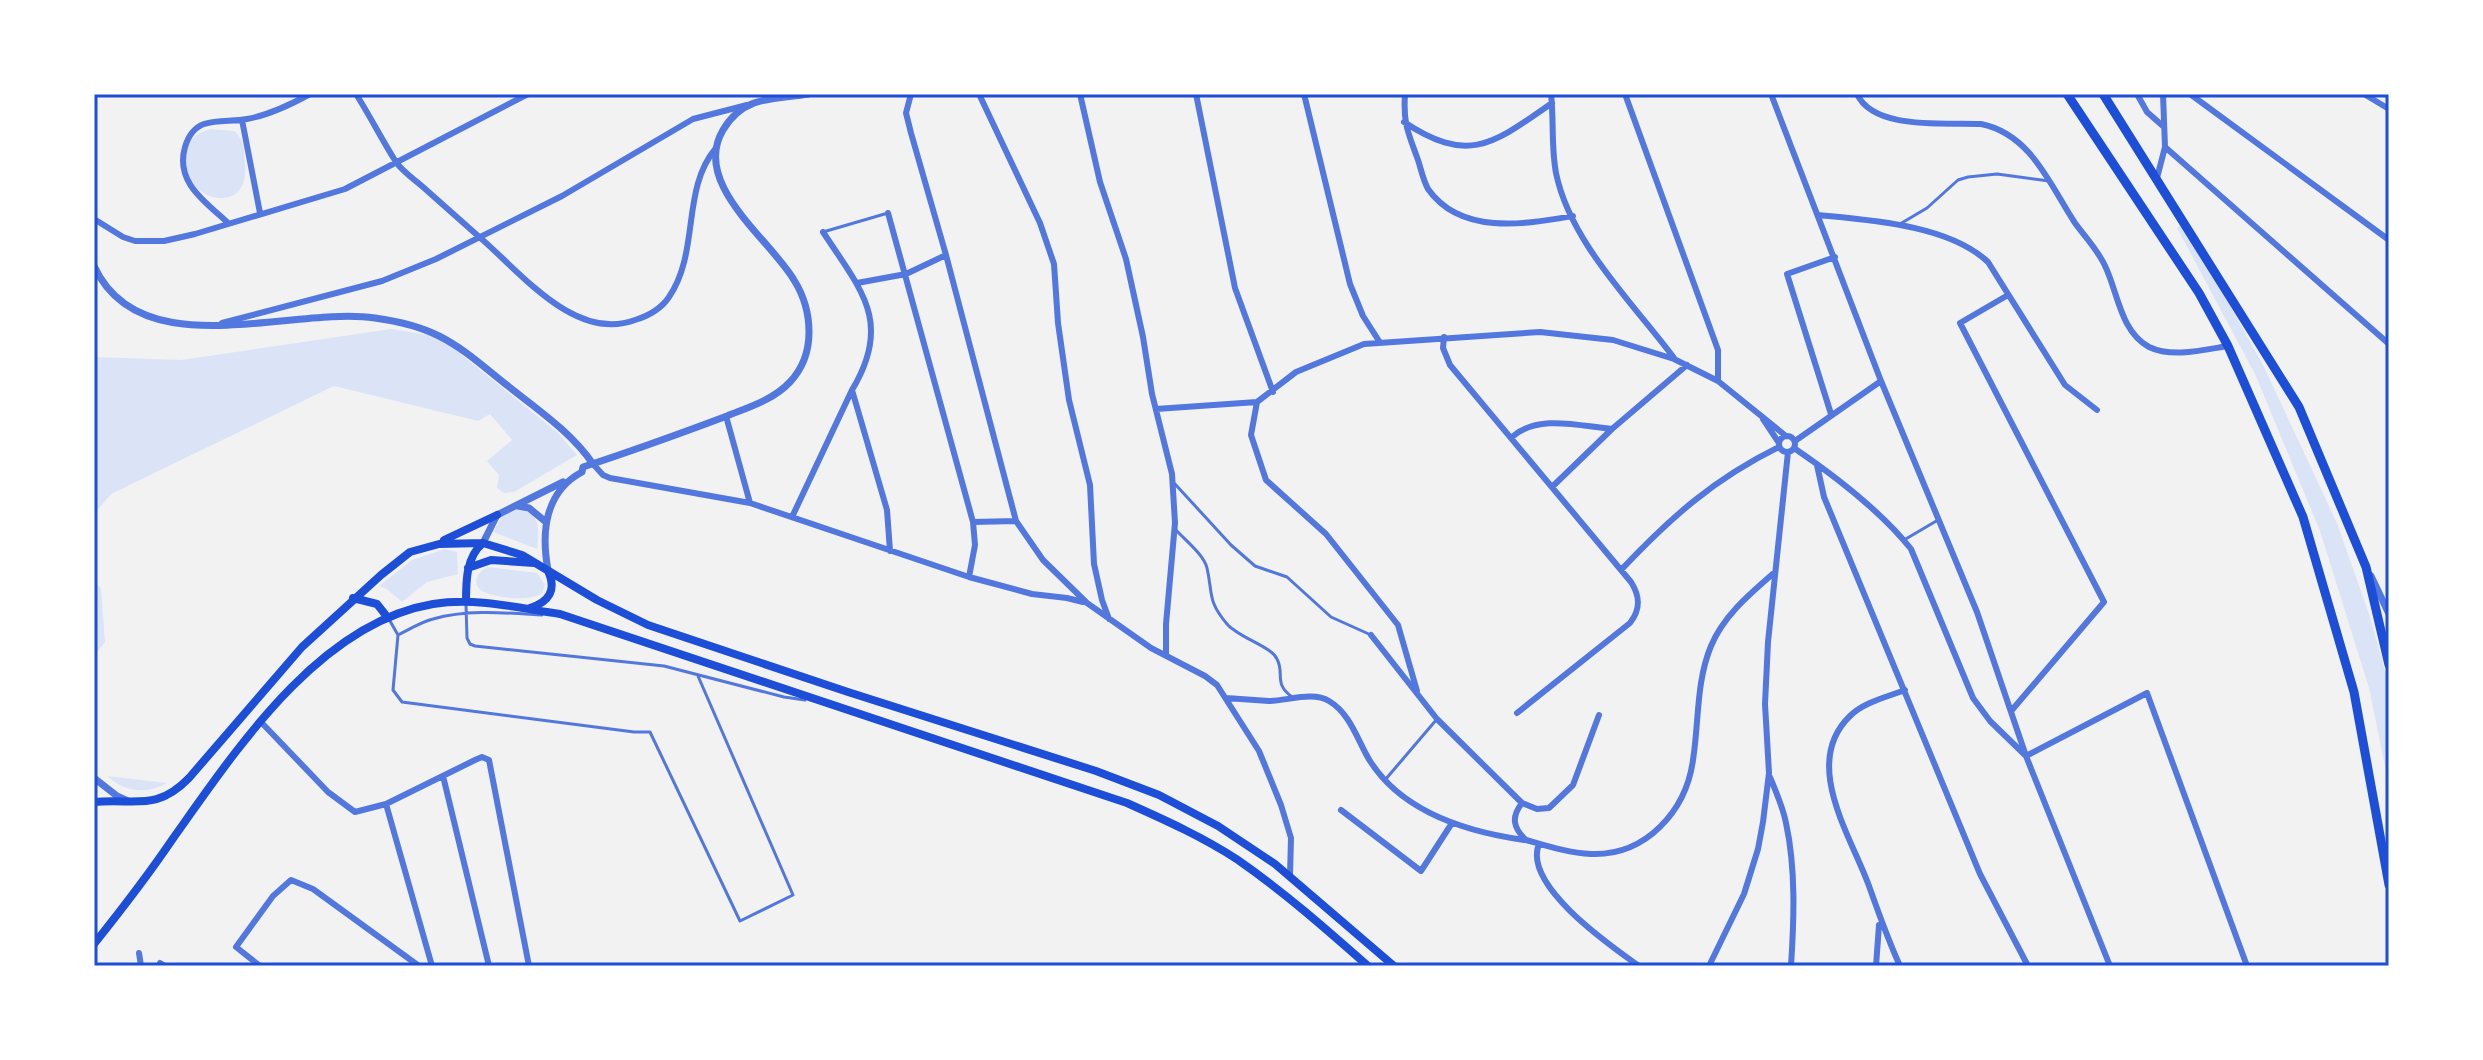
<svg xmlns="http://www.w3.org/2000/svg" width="2483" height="1060" viewBox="0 0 2483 1060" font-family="'Space Grotesk',sans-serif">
<rect width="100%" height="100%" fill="#f2f2f2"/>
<path fill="#dbe4f7" d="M 210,129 L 234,131 C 245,139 244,152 245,165 C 250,220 178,200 185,154 C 188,140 196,133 210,129 Z
M 2184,223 L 2264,367 L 2337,523 L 2369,614 L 2389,685 L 2389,786 L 2369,688 L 2320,531 L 2255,374 L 2177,228 Z
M 391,329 L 429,335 L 447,343 L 558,433 L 577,455 L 514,492 L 504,493 L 497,488 L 499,475 L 487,461 L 512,440 L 490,414 L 478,421 L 334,386 L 111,494 L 94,514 L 94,357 L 181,360 Z
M 514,509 C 540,509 540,529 537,549 L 493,532 L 502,517 Z
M 445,549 L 457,552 L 458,574 L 427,582 L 402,602 L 387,589 L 379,586 L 412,560 Z
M 488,567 L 537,573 L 545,585 L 542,593 C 533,602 496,598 484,592 C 470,585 477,571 488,567 Z
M 94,582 L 101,588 L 105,642 L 97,652 L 94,649 Z
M 107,776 L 167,783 C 146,795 125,792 107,776 Z"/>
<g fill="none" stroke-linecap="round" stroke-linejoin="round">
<path stroke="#5277de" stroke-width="3" d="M 1900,224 L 1927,208 L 1958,180 L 1968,177 L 1997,174 L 2049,181
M 823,232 L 888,213
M 1175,484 L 1231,545 L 1255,566 L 1287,577 L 1331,617 L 1371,635
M 1176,530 C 1185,540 1204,555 1207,568 C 1213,594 1207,600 1227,624 C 1239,638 1271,646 1277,659 C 1285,674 1273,683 1292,697
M 1904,540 L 1938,520
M 466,605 L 467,638 L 470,644 L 475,646 L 664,666 L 784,697 L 805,700
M 390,621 L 398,635 L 393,690 L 402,702 L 634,732 L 650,732 L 740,921 L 793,895 L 698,676
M 398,635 C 410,629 421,622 433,619 C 468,609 507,613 542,615
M 1385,780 L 1437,719"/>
<path stroke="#5277de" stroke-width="6" d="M 356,94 C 370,116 382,140 396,162 C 403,172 414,179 423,187 C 441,203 459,219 477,235 C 518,269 574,343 635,320 C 648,316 661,309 669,297 C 700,252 681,189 716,148
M 911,94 L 906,113 L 911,133 L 946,255 L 1016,521 L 1043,560 L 1087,603 L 1151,648 L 1205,676 L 1217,685 L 1259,751 L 1281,805 L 1291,838 L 1290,876
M 979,94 L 1040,223 L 1054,264 L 1058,323 L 1069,400 L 1090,485 L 1094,564 L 1102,600 L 1109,619
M 1080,94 L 1100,182 L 1126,259 L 1143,337 L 1152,394 L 1172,474 L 1175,523 L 1166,624 L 1166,655
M 1196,94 L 1235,288 L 1273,392
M 1304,94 L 1350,284 L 1363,316 L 1379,341
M 1405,94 C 1403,124 1408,132 1418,160 C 1421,169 1423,180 1428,189 C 1461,236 1526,224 1573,216
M 1551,94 C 1554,120 1551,147 1556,173 C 1570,242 1633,303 1674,358
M 1625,94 L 1718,350 L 1718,381
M 1771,94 L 1881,381 L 1977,612 L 2026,756 L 2147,693 L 2247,966
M 1857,94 C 1874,131 1947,122 1981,124 C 2031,134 2050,185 2075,223 C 2085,237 2099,251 2106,268 C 2118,294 2121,332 2149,347 C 2172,358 2203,350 2228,346
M 2137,94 L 2147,112 L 2164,127
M 2163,94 L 2165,147
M 2190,94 L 2389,240
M 2364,94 L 2389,109
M 242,120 L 260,213
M 1404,122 C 1469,165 1493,144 1552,103
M 2157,178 L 2165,147 L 2389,344
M 888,213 L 973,522 L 975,545 L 969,577
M 1818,215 C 1870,220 1949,225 1988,262 L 2065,385 L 2097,410
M 94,219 L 123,237 L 135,241 L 164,241 L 195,234 L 345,189 L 528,94
M 227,222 C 204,201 175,182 185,147 C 188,137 193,128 204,124 C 218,119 233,122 247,119 C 269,115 290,105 310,94
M 857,283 L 906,274 L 946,255
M 2008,295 L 1960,323 L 2104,602 L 2012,710
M 222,323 L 382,281 L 436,259 L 562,196 L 693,119 L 747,105
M 1444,337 L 1443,348 L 1450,365 L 1631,582 C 1640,596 1641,609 1630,623 L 1517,713
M 852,390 L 887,510 L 890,551
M 1257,402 L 1251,435 L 1266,480 L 1326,534 L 1398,625 L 1417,691
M 1156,409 L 1257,402 L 1296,372 L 1364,344 L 1540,332 L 1613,340 L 1674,359 L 1718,381 L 1786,436
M 1831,414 L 1787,274 L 1835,257
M 726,416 L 750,503
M 1763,419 L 1779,443
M1779 444a8 8 0 1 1 16 0a8 8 0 1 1-16 0Z
M 1512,437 C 1538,414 1579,426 1612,429
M 1795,441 L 1881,381
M 1794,448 C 1835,476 1880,510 1911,549 L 1973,698 L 1990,721 L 2026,756 L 2110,966
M 593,464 L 603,475 L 610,478 L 750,503 L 969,577 L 1032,594 L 1067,598 L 1083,602
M 1817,465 L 1824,497 L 1980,874 L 2028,966
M 1552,487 L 1612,429 L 1687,365
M 792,517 L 852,390 C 893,322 861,290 823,232
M 973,522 L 1016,521
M 1621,570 C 1671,517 1714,479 1779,447
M 1371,635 L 1437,719 L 1522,803 L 1537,809 L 1549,808 L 1573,785 L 1599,715
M 1226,698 C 1240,699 1255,700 1269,701 C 1287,701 1313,691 1329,701 C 1351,714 1358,742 1370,761 C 1403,813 1467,832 1524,840
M 260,721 L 328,792 L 355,812 L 386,804 L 475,760 L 482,757 L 489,760 L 529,966
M 443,776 L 489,966
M 1770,777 C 1776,792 1783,807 1786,823 C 1796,869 1794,920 1791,966
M 1522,803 C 1511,817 1513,828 1526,840 C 1547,846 1569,853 1591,854 C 1646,856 1686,811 1693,760 C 1699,722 1696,682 1711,646 C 1724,615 1750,594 1775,572
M 386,804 L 432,966
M 1341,810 L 1421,871 L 1452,823
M 1539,844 C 1522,885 1611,946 1639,966
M 139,953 L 141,966
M 160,963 L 165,966
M 260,966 L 236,947 L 273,896 L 291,880 L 313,889 L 419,966
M 1709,966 L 1744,894 L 1758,849 L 1763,822 L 1769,773 L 1765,704 L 1768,642 L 1788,452
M 1876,966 L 1879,925
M 1900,966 C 1888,940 1879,914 1869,886 C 1851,836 1801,763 1850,716 C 1864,702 1887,697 1905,690"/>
<path stroke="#5277de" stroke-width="7" d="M 94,266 C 140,367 290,306 375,318 C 397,321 419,326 439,336 C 465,349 486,369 508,386 C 538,410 571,432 593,464
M 518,506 L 529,508 L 546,522
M 483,543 L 497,515 L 563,482
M 548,570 C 541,532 545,492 582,472 L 583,467 C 632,451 679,434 727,416 C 749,407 773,400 790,382 C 803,368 809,351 809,332 C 809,314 804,296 794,280 C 770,239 691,184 723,130 C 730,118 741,108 754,103 C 771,97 791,97 808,94
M 2371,576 L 2389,614
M 94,778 L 117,796 L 128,801"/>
<path stroke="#1d4ed8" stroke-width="8" d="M 444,540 L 497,515
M 468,568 L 491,560 L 534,563
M 353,598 L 377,604 L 388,618
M 466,602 C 466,581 466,557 483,543
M 530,608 C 549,602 557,590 548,571
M 94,802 C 135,798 156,812 189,778 L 302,647 L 381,575 L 410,552 L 439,544 L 483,543 L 522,555 L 597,600 L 648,625 L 848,692 L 1096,771 L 1159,795 L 1218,826 L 1275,864 L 1394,966
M 94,944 C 122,909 149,874 174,837 C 236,750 319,623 433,604 C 476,597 518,608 560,614 L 1127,803 C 1165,820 1203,837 1238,860 C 1284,892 1326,929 1368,966"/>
<path stroke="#1d4ed8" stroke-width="9" d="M 2067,94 L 2199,293 L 2228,346 L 2303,517 L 2354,692 L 2389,885
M 2103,94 L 2299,407 L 2366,567 L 2389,665"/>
</g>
<rect width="2483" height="1060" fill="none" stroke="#ffffff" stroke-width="192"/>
<rect x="96" y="96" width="2291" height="868" fill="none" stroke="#1d4ed8" stroke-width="3"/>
</svg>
